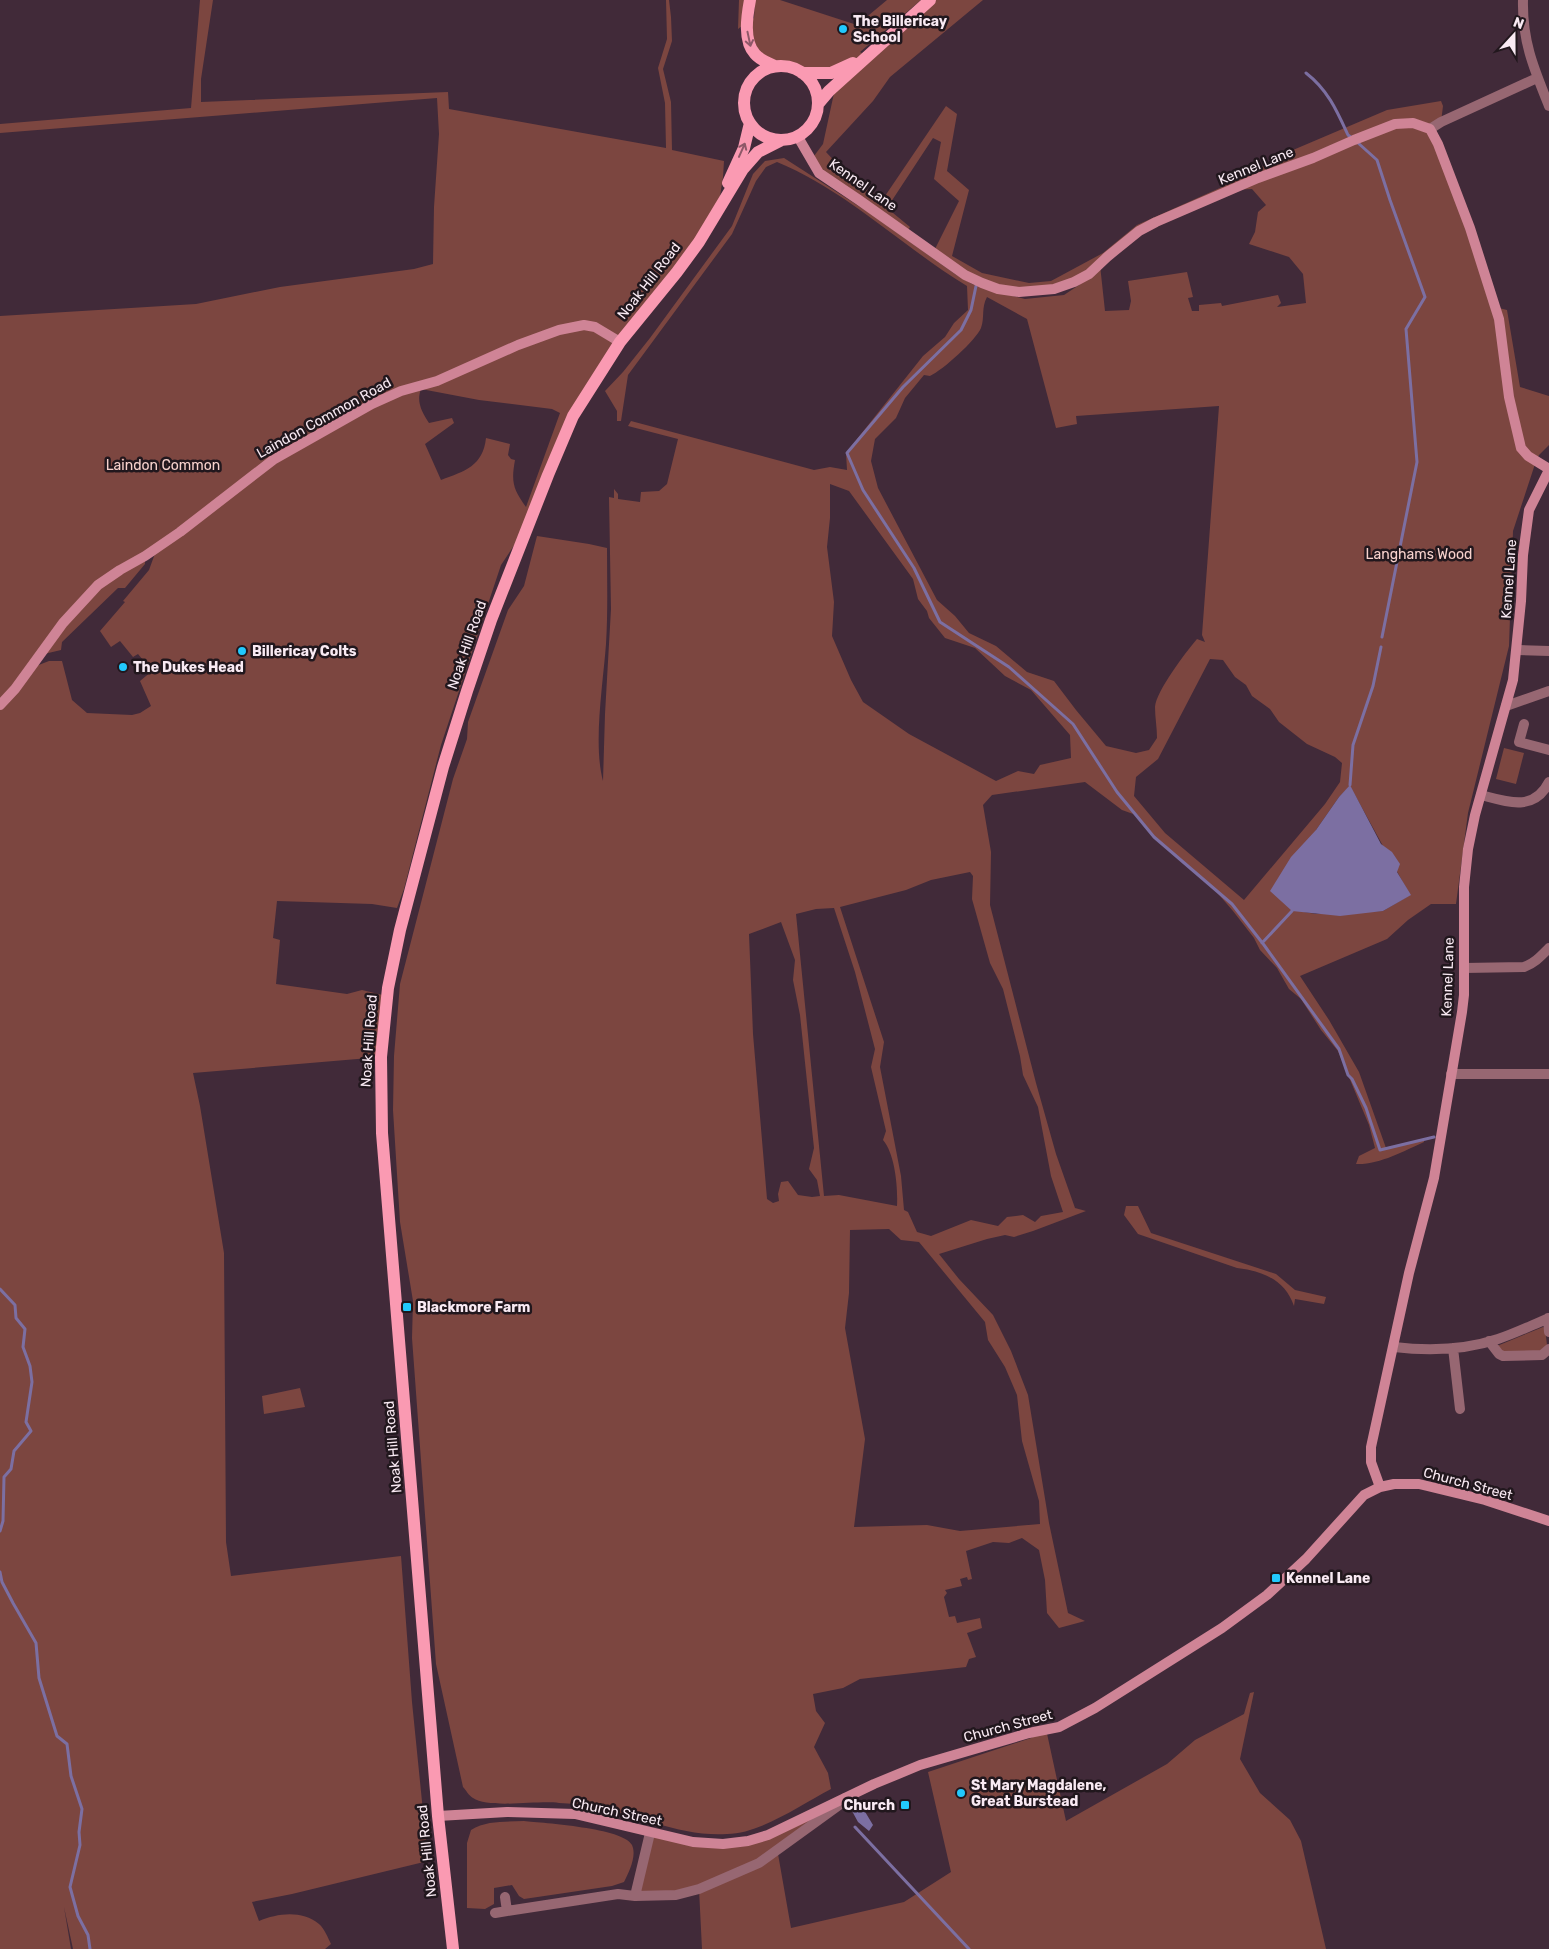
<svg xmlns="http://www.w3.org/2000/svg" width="1549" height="1949" viewBox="0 0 1549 1949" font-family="Rubik,sans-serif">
<rect width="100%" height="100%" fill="#412a39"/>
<path fill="#7c4640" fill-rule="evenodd" d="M 200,0 L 213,0 L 201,79 L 201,102 L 448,92 L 449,109 L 666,148 L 665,103 L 658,68 L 667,39 L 666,0 L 669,0 L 671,17 L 672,41 L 663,69 L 671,102 L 672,150 L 724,161 L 723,177 L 718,209 L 620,342 L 547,463 L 517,541 L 501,565 L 441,745 L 404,889 L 397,908 L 372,904 L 277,901 L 273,938 L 280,940 L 276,984 L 347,994 L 362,990 L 387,996 L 381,1057 L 193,1073 L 200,1106 L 224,1253 L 226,1542 L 231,1576 L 401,1556 L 412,1702 L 428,1861 L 292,1894 L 252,1902 L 259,1921 C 278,1913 302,1910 319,1924 C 324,1928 328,1938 331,1944 L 325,1949 L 73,1949 L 64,1907 L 71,1949 L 0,1949 L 0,316 L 196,304 L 280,287 L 414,269 L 433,264 L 434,207 L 439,134 L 437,98 L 0,133 L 0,124 L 191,108 ZM 421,389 L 479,400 L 552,409 L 560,413 L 526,507 C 513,489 511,482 515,460 L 511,459 L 508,455 L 510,444 L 486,438 C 483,466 465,471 441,480 L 425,444 L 454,423 L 452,418 L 429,423 C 422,412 416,402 421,389 ZM 157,548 L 149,570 L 123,601 L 125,602 L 100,631 L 111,647 L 120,641 L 133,657 L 138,654 L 152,671 L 140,681 L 151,706 L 140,713 L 132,715 L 87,713 L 72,700 L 62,661 L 49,661 L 31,668 L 40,655 L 61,650 L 62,642 L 118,588 L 125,588 L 145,564 L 145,556 Z
M 739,0 L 750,0 L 748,22 L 754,18 L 755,0 L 780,0 L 857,25 L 887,0 L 921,0 L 860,52 L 867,56 L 930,0 L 983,0 L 890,77 L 873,101 L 826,152 L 853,181 L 883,199 L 946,106 L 957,114 L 947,171 L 969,190 L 952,256 L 982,273 L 1029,283 L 1051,281 L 1103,253 L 1137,225 L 1231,183 L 1293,150 L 1387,110 L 1441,101 L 1443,106 L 1441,122 L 1435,126 L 1495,307 L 1507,310 L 1520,387 L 1549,396 L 1549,445 L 1539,455 L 1536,461 L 1513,531 L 1509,646 L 1468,813 L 1456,904 L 1431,904 L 1408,920 L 1387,939 L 1300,976 L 1329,1020 L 1359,1072 L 1386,1148 L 1424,1140 L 1424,1142 C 1404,1151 1379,1165 1356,1164 L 1359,1156 L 1375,1148 L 1369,1125 L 1338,1051 L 1321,1030 L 1301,999 L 1289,989 L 1277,968 L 1260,950 L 1254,938 L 1233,911 L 1214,889 L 1154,837 L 1136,815 L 1122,810 L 1085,782 L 992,795 L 983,805 L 991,852 L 990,905 L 1036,1083 L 1056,1154 L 1075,1208 L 1086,1211 L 1033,1231 L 1014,1237 L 1005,1235 L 987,1239 L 939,1254 L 959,1279 L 993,1315 L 1011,1351 L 1028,1395 L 1049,1523 L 1068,1613 L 1085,1621 L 1059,1628 L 1047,1613 L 1045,1580 L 1039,1550 L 1022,1538 L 1009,1543 L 993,1542 L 966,1551 L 972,1579 L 968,1580 L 967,1577 L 960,1579 L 962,1586 L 945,1590 L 947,1593 L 944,1597 L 949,1617 L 955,1616 L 957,1623 L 980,1618 L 982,1628 L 967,1633 L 976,1657 L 969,1659 L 966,1667 L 860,1679 L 843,1688 L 813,1694 L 816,1711 L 825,1723 L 814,1747 L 828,1773 L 831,1789 C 800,1805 762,1833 727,1834 C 681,1837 638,1815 593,1806 C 582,1804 571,1804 559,1803 C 538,1800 489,1809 473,1798 C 469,1796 466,1790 463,1787 L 436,1664 L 412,1338 L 413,1301 L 400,1222 L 393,1110 L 394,1056 L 400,984 L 453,779 L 467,739 L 468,722 L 508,610 L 524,586 L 537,536 L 589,544 L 607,548 C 607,580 608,612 606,644 C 603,684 593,744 603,781 L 605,714 L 611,609 L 609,497 L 614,498 L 614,489 L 618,494 L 618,499 L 640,502 L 641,492 L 659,491 L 667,484 L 678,439 L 628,426 L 631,421 L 814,470 L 830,467 L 847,470 L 846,453 L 923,356 L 945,337 L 954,323 L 968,310 L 967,286 C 904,248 846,190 777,162 L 766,167 L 756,181 L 732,234 L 628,375 L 621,421 L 617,421 L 617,411 L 605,391 L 623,372 L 650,338 L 732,226 L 753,174 L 765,161 L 784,158 L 871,214 L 955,274 L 972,284 L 990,290 L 1025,299 L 1064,295 L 1079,285 L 1100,265 L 1105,311 L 1129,310 L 1131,301 L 1128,281 L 1187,272 L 1193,297 L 1188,298 L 1192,311 L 1199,311 L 1199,305 L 1221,303 L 1222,306 L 1278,295 L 1281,303 L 1277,307 L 1306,303 L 1303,274 L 1289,257 L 1249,244 L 1255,232 L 1258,212 L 1266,205 L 1252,189 L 1232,190 L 1156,222 L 1073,280 L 1054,289 L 998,289 L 933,253 L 959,201 L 934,179 L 941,142 L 933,138 L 887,208 L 910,227 L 906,233 L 833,183 L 811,160 L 823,144 L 836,84 L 831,73 L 802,73 L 788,67 L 775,66 L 762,60 L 747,22 L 738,29 ZM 987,297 L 1027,319 L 1056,428 L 1077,424 L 1076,416 L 1219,406 L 1202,635 L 1205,642 L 1197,639 C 1186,652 1156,691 1155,707 C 1155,717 1157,728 1157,738 L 1149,750 L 1136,753 L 1106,746 L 1076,710 L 1054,681 L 1027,672 L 996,646 L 969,633 L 955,616 L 937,600 L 878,488 L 871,461 L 875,439 L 896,418 L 905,398 L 924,375 L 930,376 C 943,370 976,340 981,328 C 985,317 981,308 987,297 ZM 830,484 L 849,491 L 913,579 L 918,599 L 927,611 L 929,618 L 945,638 L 975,648 L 1005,676 L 1031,690 L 1070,735 L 1071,758 L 1040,765 L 1034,774 L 1018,771 L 996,781 L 909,734 L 863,702 L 851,680 L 832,636 L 834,602 L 827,547 L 830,518 ZM 1210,659 L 1223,660 L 1235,677 L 1246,685 L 1252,696 L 1270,709 L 1279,722 L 1307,744 L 1335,757 L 1342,763 L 1340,782 L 1325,804 L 1244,900 L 1165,833 L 1134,796 L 1136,777 L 1158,759 ZM 1350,786 L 1410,895 L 1383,911 L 1316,914 L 1304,912 L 1316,830 L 1339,797 ZM 970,872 L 973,876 L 972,899 L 990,963 L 1003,989 L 1020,1056 L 1023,1075 L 1038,1107 L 1051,1176 L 1063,1212 L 1041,1216 L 1035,1222 L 1023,1215 L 1007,1217 L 998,1226 L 971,1220 L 931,1236 L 917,1232 L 908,1212 L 904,1210 L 901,1176 L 880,1067 L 884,1042 L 840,907 L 906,890 L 931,880 ZM 834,908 L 855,972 L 875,1049 L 871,1067 L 886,1131 L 883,1140 C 895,1154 898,1187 897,1206 L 839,1195 L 824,1196 L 796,914 L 816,909 ZM 781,922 L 795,960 L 793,980 L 800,1015 L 814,1148 L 809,1169 L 817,1180 L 820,1196 L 812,1197 L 798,1195 L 788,1181 L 781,1182 L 778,1194 L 779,1201 L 773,1203 L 767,1199 L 753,1034 L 749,934 ZM 889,1229 L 901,1240 L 919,1242 L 985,1322 L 988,1340 L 1005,1367 L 1017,1395 L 1022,1441 L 1039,1501 L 1040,1524 L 960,1531 L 927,1525 L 854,1527 L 865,1439 L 845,1328 L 849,1293 L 850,1230 Z
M 1504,748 L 1524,753 L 1516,784 L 1496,779 Z
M 1126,1206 L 1138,1206 L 1151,1233 L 1276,1274 L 1295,1290 L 1326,1297 L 1324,1304 L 1295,1299 L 1294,1306 C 1285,1280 1263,1271 1237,1268 L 1138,1234 L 1124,1215 Z
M 1543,1327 L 1545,1328 L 1547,1345 L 1543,1351 L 1502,1352 L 1497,1346 Z
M 300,1388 L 305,1407 L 264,1414 L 262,1396 Z
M 1254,1692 L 1240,1759 L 1260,1793 L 1290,1820 L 1301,1841 L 1326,1949 L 702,1949 L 699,1889 L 635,1896 L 650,1833 L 693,1842 L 748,1841 L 845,1797 L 778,1854 L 791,1928 L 904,1902 L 951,1872 L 928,1772 L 1031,1738 L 1046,1729 L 1066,1821 L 1167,1764 L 1195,1740 L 1244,1714 L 1250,1693 Z
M 524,1821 C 543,1823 624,1828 632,1845 C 637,1856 629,1872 624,1882 L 612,1886 L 524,1899 L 519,1896 L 512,1885 L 494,1888 L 494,1904 L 485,1909 L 467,1908 L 467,1843 L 471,1830 C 487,1820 505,1822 524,1821 Z"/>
<path fill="#7c6fa2" d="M 1350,785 L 1381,844 L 1392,852 L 1400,864 L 1397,872 L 1411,895 L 1383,911 L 1340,916 L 1292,911 L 1270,891 L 1291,857 L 1316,830 L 1339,797 Z
M 864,1810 L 873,1825 L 869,1831 L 858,1822 L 852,1811 Z"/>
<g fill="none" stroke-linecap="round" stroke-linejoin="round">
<path stroke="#7c6fa2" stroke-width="3" d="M 1306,73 C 1328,90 1337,111 1348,135 L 1352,138
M 1357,142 L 1377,160 L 1390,200 L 1425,297 L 1406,329 L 1417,462 L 1382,637
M 976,286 L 971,310 L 961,330 L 903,387 L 847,453 L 863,490 L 914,568 L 940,622 L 1009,667 L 1073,724 L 1117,792 L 1154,837 L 1232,904 L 1264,945 L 1339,1049 L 1348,1075 L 1352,1079 L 1366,1108 L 1380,1150 L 1434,1137
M 1350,785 L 1353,745 L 1373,686 L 1381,647
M 1262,943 L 1292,911
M 0,1289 L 15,1305 L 16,1318 L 25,1329 L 23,1347 L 30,1366 L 32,1382 L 26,1422 L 31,1431 L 14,1451 L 11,1469 L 4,1477 L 3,1521 L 0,1531
M 0,1572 L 2,1582 L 13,1603 L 36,1643 L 39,1678 L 57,1736 L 67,1744 L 71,1776 L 82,1809 L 79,1832 L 80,1845 L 70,1887 L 78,1916 L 88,1935 L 90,1949
M 855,1827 L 969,1949"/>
<path stroke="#976772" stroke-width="10" d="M 1523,0 C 1522,41 1534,69 1549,106
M 1430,129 L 1441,122 L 1537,78
M 1517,650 L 1549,651
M 1506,706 L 1549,691
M 1524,724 L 1519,742 L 1549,750
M 1481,795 C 1508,802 1534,812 1549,782
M 1464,968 L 1524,967 C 1535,963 1541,956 1549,948
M 1451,1074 L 1549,1074
M 1548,1318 L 1549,1332
M 1489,1341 L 1499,1354 L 1503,1356 L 1542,1355 L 1549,1349
M 1394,1347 C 1428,1351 1465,1350 1498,1339 C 1516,1333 1532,1325 1549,1318
M 1453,1348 L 1460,1409
M 635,1896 L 676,1895 L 699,1889 L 759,1863 L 842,1803 L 845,1798
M 507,1911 L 618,1894 L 635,1896 L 650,1833
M 495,1913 L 507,1911 L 505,1897"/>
<path stroke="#cf8496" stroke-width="10" d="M 798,137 L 819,173 L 859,200 L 965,275 L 982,283 L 998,289 L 1019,292 L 1054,289 L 1074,282 L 1089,274 L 1107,257 L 1139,231 L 1156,222 L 1258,178 L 1313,158 L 1354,140 L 1395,124 L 1413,123 L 1430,129 L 1438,144 L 1470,228 L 1499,319 L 1509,397 L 1521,448 L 1528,456 L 1549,469
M 0,705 L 15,689 L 63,623 L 98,585 L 120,570 L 145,556 L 180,532 L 273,460 L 372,404 L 401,391 L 437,381 L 518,345 L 559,330 L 584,325 L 595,327 L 620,342
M 1380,1487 L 1371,1462 L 1371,1447 L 1409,1273 L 1434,1178 L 1462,1012 L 1464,995 L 1464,887 L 1468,849 L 1475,815 L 1513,680 L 1521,601 L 1523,555 L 1529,510 L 1549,470
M 438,1816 L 507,1812 L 575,1814 L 693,1842 L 723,1844 L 748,1841 L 768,1835 L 874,1784 L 920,1765 L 1029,1733 L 1059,1727 L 1095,1708 L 1222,1628 L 1267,1595 L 1306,1559 L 1364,1495 L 1380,1487 L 1394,1484 L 1419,1484 L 1485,1500 L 1549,1521"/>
<path stroke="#fa9ab2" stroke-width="12" d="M 750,0 C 747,16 743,41 755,54 C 760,60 768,63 775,66
M744 103a37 37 0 1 1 74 0a37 37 0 1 1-74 0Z
M 802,73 L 831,73 L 853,63
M 818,104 L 829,91 L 930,0
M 728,183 L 744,148 L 750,123
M 453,1949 L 438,1816 L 382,1133 L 381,1057 L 388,988 L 400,930 L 443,767 L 467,691 L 491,620 L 548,475 L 573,416 L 620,342 L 677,272 L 699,242 L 743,169 L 758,152 L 780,141"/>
</g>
<defs><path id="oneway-shaft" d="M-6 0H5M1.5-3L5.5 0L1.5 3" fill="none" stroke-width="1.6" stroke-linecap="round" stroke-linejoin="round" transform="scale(1.25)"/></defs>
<g stroke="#8e5868">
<use href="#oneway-shaft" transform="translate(749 39) rotate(78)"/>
<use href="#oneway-shaft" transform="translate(742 150) rotate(-66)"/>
</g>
<g fill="#22c9fd" stroke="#21171d" stroke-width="2">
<circle cx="843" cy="29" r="5"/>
<circle cx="242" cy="651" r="5"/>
<circle cx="123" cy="667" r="5"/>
<rect x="402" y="1302" width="10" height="10" rx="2.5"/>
<rect x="1271" y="1573" width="10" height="10" rx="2.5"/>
<circle cx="961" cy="1793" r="5"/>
<rect x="900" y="1800" width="10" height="10" rx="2.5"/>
</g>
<g text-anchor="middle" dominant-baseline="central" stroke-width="5" stroke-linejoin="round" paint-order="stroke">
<g font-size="14" font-weight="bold" fill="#f9eaf3" stroke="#21171d" text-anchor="start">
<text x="853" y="21">The Billericay<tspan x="853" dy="16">School</tspan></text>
<text x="252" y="651">Billericay Colts</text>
<text x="133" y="667">The Dukes Head</text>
<text x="417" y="1307">Blackmore Farm</text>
<text x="1286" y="1578">Kennel Lane</text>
<text x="971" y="1785">St Mary Magdalene,<tspan x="971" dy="16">Great Burstead</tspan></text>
<text x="895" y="1805" text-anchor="end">Church</text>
</g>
<g font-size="14" fill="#f9eaf3" stroke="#21171d">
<text transform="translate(1256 166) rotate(-22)">Kennel Lane</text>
<text transform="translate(863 185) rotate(35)">Kennel Lane</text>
<text transform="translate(649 281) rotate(-52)">Noak Hill Road</text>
<text transform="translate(324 418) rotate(-29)">Laindon Common Road</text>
<text transform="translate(1509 579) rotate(-86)">Kennel Lane</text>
<text transform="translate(467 645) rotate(-71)">Noak Hill Road</text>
<text transform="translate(1448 977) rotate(-88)">Kennel Lane</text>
<text transform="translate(369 1041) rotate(-86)">Noak Hill Road</text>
<text transform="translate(393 1447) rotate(-95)">Noak Hill Road</text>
<text transform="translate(1468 1484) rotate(15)">Church Street</text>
<text transform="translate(1008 1726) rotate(-15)">Church Street</text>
<text transform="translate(617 1812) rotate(12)">Church Street</text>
<text transform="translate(427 1851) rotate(-96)">Noak Hill Road</text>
</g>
<g font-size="14" fill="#f8d2cd" stroke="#21171d">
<text x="163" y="465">Laindon Common</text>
<text x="1419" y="554">Langhams Wood</text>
</g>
</g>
<g transform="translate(1514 35) rotate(21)" stroke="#21171d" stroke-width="4" paint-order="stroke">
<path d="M0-4L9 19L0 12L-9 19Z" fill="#f9eaf3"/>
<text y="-8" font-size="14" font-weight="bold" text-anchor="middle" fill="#f9eaf3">N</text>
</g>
</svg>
